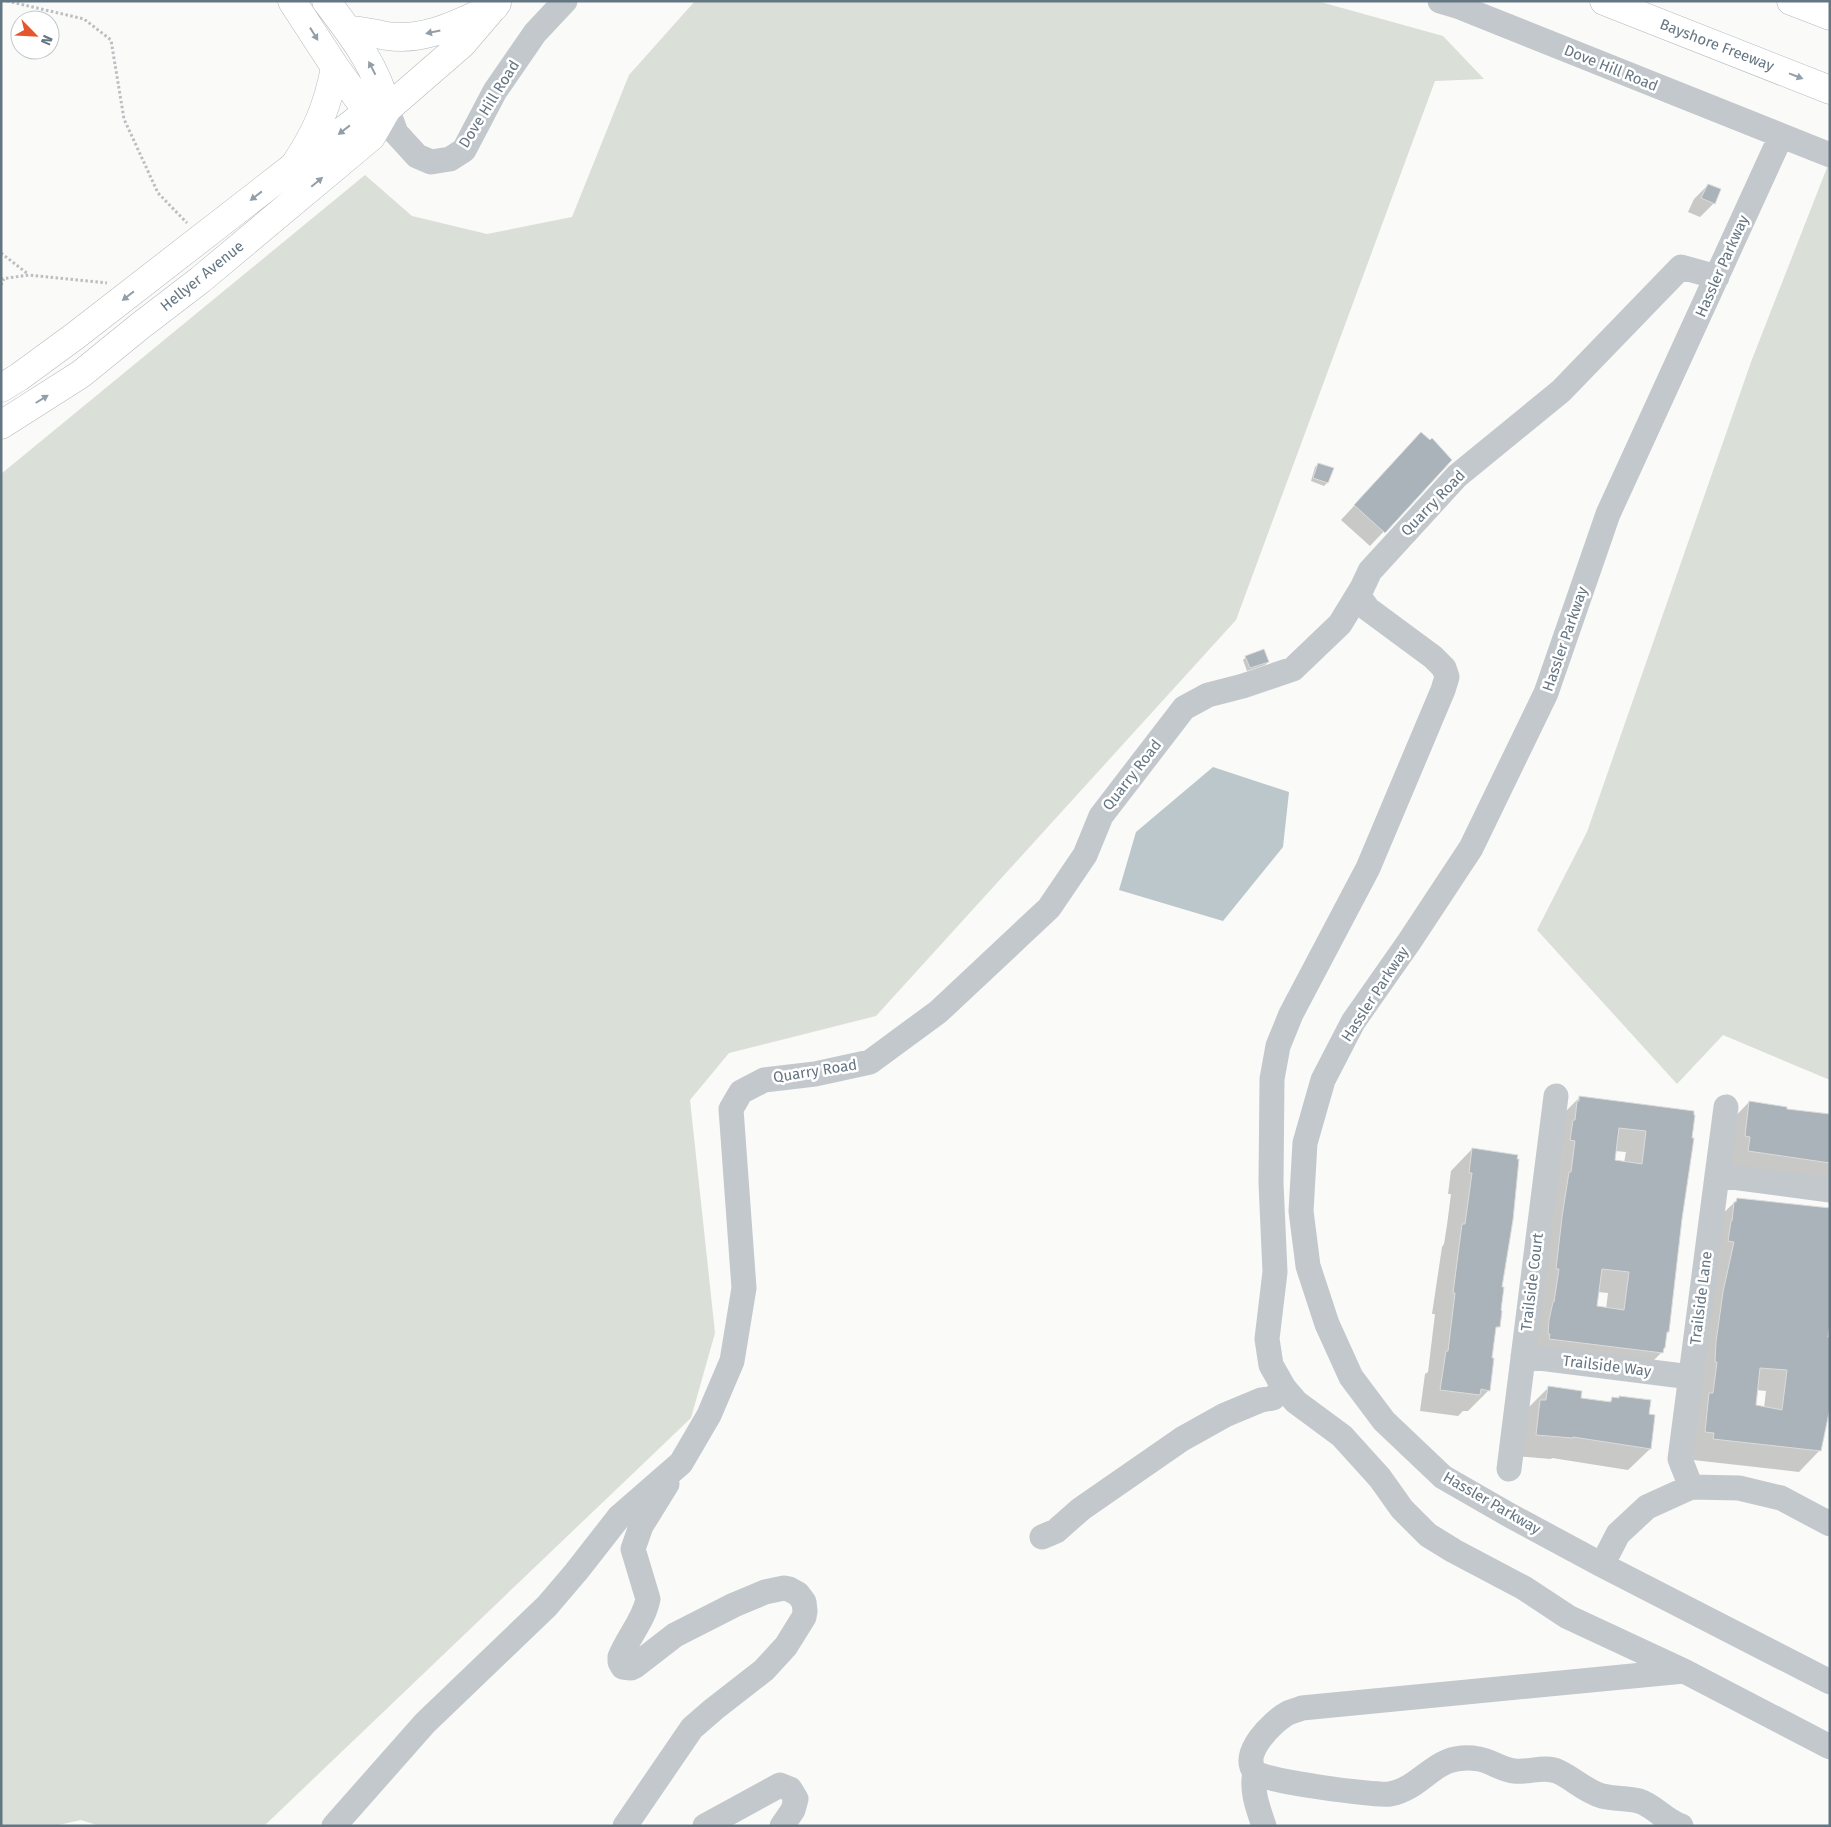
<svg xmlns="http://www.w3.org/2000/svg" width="1831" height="1827" viewBox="0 0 1831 1827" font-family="'Fira Sans',sans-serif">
<rect width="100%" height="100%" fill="#fafaf8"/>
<path fill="#dadfd7" d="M 695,1 L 1317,1 L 1443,36 L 1484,79 L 1435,81 L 1236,620 L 876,1016 L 729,1053 L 690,1100 L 715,1333 L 691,1418 L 264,1826 L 100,1826 L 81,1820 L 54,1826 L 1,1826 L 1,474 L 365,175 L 412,216 L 487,234 L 572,217 L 629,75 Z
M 1830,160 L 1830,1080 L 1723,1035 L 1677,1084 L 1537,930 L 1587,832 L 1751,362 Z"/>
<path fill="#bbc7cb" d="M 1213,767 L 1289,792 L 1283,847 L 1223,921 L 1119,890 L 1136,832 Z"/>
<path fill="#0003" fill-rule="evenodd" d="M 1708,185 L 1714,203 L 1700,217 L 1688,212 L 1694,199 Z
M 1421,433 L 1451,460 L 1370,546 L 1341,520 Z
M 1318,464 L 1327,483 L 1324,486 L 1311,481 L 1315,467 Z
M 1246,657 L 1268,662 L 1265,665 L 1247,671 L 1243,660 Z
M 1580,1097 L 1693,1112 L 1668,1331 L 1662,1352 L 1640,1374 L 1527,1354 L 1559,1118 ZM 1615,1151 L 1626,1152 L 1624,1163 L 1614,1161 ZM 1598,1292 L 1608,1293 L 1606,1309 L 1596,1307 Z
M 1749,1102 L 1786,1110 L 1830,1115 L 1830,1184 L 1728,1172 L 1728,1124 Z
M 1472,1149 L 1501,1288 L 1498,1326 L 1494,1331 L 1489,1390 L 1468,1411 L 1463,1411 L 1458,1416 L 1420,1411 L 1425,1374 L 1428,1372 L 1435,1314 L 1432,1314 L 1442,1247 L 1444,1244 L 1447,1225 L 1451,1194 L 1448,1194 L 1451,1171 Z
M 1738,1199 L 1830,1210 L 1830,1399 L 1820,1450 L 1799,1472 L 1693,1460 L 1693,1454 L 1684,1453 L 1716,1220 ZM 1756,1390 L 1766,1391 L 1764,1408 L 1754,1406 Z
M 1548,1388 L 1579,1399 L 1608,1403 L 1612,1399 L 1617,1399 L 1619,1398 L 1648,1415 L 1654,1416 L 1650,1449 L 1628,1470 L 1552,1458 L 1551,1459 L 1515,1456 L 1527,1409 Z"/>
<path fill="#aab3b9" stroke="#dcdcda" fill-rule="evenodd" d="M 1708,184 L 1721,189 L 1715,204 L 1701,198 Z
M 1421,432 L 1430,440 L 1432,438 L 1452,460 L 1385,533 L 1354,505 Z
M 1318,463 L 1334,468 L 1328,483 L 1313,478 Z
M 1264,649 L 1269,662 L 1250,668 L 1245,656 Z
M 1579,1096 L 1694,1111 L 1694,1115 L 1695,1115 L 1692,1138 L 1694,1138 L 1682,1219 L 1669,1332 L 1667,1332 L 1665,1348 L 1664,1348 L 1663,1353 L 1549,1339 L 1550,1334 L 1548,1334 L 1549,1320 L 1553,1302 L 1554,1302 L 1559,1269 L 1556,1269 L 1562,1217 L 1569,1172 L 1571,1172 L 1575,1141 L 1570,1140 L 1573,1120 L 1575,1120 L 1577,1101 L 1579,1101 ZM 1619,1128 L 1646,1131 L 1642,1164 L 1615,1160 ZM 1602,1269 L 1629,1272 L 1624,1310 L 1597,1306 Z
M 1749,1101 L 1787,1107 L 1787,1109 L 1830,1114 L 1830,1163 L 1748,1151 L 1750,1137 L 1745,1136 Z
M 1472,1148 L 1518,1155 L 1517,1159 L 1519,1159 L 1513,1220 L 1502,1287 L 1504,1287 L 1501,1310 L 1502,1311 L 1500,1327 L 1496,1327 L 1492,1358 L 1494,1358 L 1490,1391 L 1481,1389 L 1480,1395 L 1440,1390 L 1446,1351 L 1448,1351 L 1455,1293 L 1453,1293 L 1462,1224 L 1465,1224 L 1468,1202 L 1472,1173 L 1469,1173 Z
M 1737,1198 L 1830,1208 L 1830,1324 L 1828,1337 L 1830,1337 L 1830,1408 L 1821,1451 L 1713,1439 L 1714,1433 L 1705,1432 L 1709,1393 L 1713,1393 L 1717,1362 L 1715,1362 L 1716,1342 L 1723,1292 L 1734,1242 L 1728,1241 L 1731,1221 L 1732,1221 L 1734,1202 L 1736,1202 ZM 1760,1368 L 1787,1370 L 1782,1410 L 1756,1405 Z
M 1548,1386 L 1582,1391 L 1581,1398 L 1611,1402 L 1612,1397 L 1619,1398 L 1619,1396 L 1651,1400 L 1649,1414 L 1655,1415 L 1651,1449 L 1573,1437 L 1573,1438 L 1536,1435 L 1540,1400 L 1546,1400 Z"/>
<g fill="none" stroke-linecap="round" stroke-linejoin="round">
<defs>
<path id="major" d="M 1,388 L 19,377 L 75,336 L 294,166 L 317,151 L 358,119 L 387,109
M 1,425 L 81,374 L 140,326 L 200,280 L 371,137 L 387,109 L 462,44 L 497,3"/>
<path id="highway" d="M 292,1 L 335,67 L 362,104 L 387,109 C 377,67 352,35 326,1
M 1604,1 L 1830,90
M 1791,1 L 1830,16
M 348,30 C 362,30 374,34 387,36 C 425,42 461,22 494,7
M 294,166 C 316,133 328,106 335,67"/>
</defs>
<use href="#major" stroke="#b5babe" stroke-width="29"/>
<use href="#highway" stroke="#b4b9bd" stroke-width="29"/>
<path stroke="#bbbfc2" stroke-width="3" stroke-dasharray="2.5 2.5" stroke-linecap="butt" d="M 7,1 L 84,19 L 111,40 L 124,119 L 158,193 L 187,223
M 1,253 L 28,274
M 1,279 L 29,275 L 107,283
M 1,285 L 4,279"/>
<path stroke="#c3c8cc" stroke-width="25" d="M 1440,1 L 1457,6 L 1830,155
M 387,109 L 396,133 L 417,156 L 431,162 L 450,159 L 464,150 L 495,91 L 535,33 L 565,1
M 1781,136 L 1608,514 L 1546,693 L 1471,848 L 1409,942 L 1353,1022 L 1323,1080 L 1305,1143 L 1301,1211 L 1308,1266 L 1327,1324 L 1351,1377 L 1384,1421 L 1443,1477 L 1511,1516 L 1602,1565 L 1830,1682
M 1358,595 L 1368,609 L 1433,657 L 1444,668 L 1447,677 L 1443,690 L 1368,868 L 1291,1014 L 1278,1046 L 1272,1079 L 1271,1183 L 1275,1272 L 1267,1339 L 1271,1365 L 1284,1388 L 1296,1402 L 1342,1436 L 1380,1478 L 1402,1509 L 1428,1535 L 1454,1551 L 1524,1588 L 1568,1617 L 1684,1671 L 1830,1747
M 1717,1175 L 1830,1190
M 1523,1356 L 1691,1377
M 1509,1469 L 1556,1096
M 1691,1487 L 1680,1459 L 1726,1107
M 1042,1537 L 1056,1531 L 1081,1509 L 1182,1439 L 1225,1415 L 1261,1400 L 1273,1398 L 1284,1388
M 1602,1565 L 1618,1534 L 1647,1507 L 1691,1487 L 1739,1488 L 1781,1498 L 1830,1524
M 1255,1772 C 1251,1791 1258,1808 1264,1826
M 334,1826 L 425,1723 L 547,1606 L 576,1572 L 619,1517 L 681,1463 L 709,1415 L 732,1361 L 744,1288 L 731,1109 L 741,1092 L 764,1080 L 815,1074 L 870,1062 L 938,1012 L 1049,908 L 1085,855 L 1101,816 L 1184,708 L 1208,695 L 1243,686 L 1293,669 L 1340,624 L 1362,588 L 1370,571 L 1457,476 L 1561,391 L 1681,267 L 1717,277
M 625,1826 L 692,1728 L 714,1709 L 764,1670 L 786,1646 L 804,1617 L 805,1611 L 804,1602 L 798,1594 L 789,1589 L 784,1588 L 765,1592 L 734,1605 L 675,1635 L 635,1666 L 631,1668 L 623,1667 L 620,1662 L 620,1657 C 628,1637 644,1620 648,1599 L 633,1549 L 641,1526 L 667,1484
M 705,1826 L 780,1785 L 790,1789 L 796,1799 L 793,1810 L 782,1826
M 1681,1826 C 1665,1821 1655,1806 1639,1801 C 1627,1798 1614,1799 1602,1796 C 1585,1791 1574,1779 1559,1772 C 1544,1765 1530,1773 1514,1771 C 1502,1770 1491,1761 1479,1759 C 1434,1751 1426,1787 1390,1794 C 1375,1796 1265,1781 1256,1773 C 1238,1755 1273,1721 1288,1713 C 1292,1711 1298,1710 1302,1708 L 1684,1671"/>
<use href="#major" stroke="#fff" stroke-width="28"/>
<use href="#highway" stroke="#fff" stroke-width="28"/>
</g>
<defs><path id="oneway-solid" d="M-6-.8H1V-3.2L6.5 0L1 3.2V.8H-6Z" transform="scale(1.25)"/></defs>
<g fill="#939fa8">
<use href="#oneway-solid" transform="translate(433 32) rotate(168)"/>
<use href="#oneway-solid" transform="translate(314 34) rotate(58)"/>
<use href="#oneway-solid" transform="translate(372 68) rotate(-117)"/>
<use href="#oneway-solid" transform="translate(1796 76) rotate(21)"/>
<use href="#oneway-solid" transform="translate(344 130) rotate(142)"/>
<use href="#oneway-solid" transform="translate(317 182) rotate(-40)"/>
<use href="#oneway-solid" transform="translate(256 196) rotate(142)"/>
<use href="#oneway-solid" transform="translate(128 296) rotate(142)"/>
<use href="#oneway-solid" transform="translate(42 399) rotate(-32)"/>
</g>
<g text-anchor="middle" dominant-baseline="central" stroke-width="5" stroke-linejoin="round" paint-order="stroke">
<g font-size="15" fill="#657683" stroke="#fff">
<text transform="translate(1717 45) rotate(21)">Bayshore Freeway</text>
<text transform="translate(1611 68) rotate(22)">Dove Hill Road</text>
<text transform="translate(489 104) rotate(-58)">Dove Hill Road</text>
<text transform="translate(1722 266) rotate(-66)">Hassler Parkway</text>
<text transform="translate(202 276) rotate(-39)">Hellyer Avenue</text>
<text transform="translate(1433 503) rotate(-46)">Quarry Road</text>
<text transform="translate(1565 639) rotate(-71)">Hassler Parkway</text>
<text transform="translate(1132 775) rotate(-52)">Quarry Road</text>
<text transform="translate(1375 994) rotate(-57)">Hassler Parkway</text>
<text transform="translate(815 1071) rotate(-9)">Quarry Road</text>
<text transform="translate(1532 1282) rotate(-83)">Trailside Court</text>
<text transform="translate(1701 1298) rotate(-83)">Trailside Lane</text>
<text transform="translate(1607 1366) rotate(7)">Trailside Way</text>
<text transform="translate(1492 1503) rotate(30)">Hassler Parkway</text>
</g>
</g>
<rect width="1831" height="1827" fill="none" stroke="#657683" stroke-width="5"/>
<g transform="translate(35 35) rotate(114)"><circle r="24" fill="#ffffff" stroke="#c1c8cd"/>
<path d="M0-4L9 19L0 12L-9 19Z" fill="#e4572e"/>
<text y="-8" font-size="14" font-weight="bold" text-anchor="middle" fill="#657683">N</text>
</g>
</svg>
